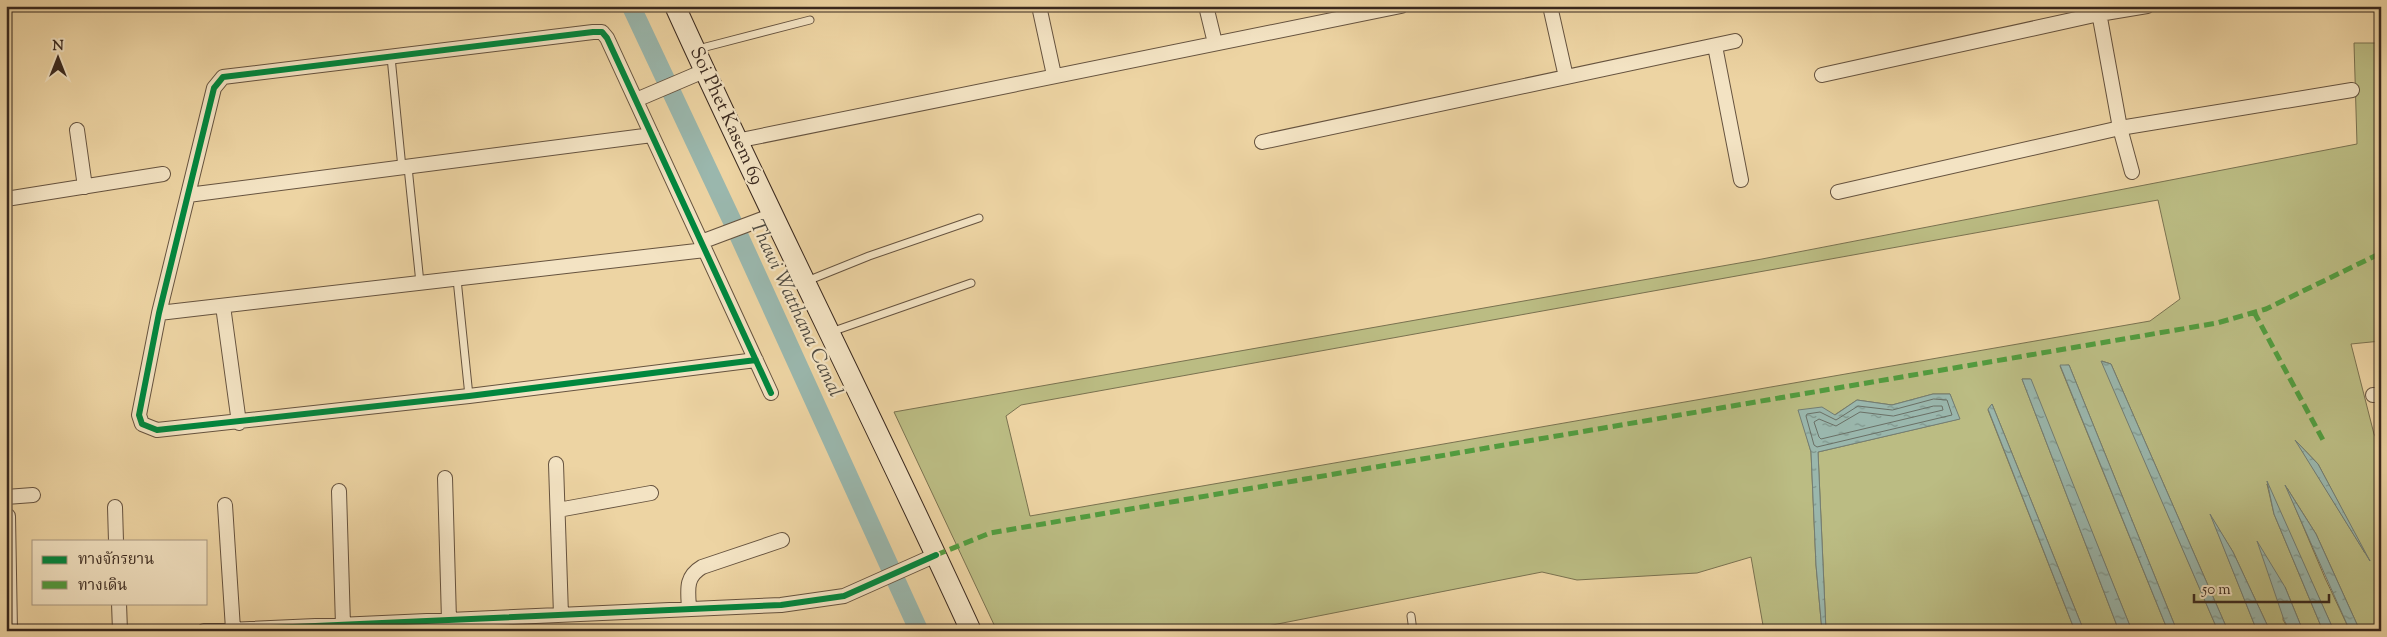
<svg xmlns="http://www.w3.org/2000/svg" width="2387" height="637" viewBox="0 0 2387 637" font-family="'Sorts Mill Goudy','Noto Serif Thai',serif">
<defs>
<pattern id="water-ripples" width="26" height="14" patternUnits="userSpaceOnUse" patternTransform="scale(1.25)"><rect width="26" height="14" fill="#9ab7ad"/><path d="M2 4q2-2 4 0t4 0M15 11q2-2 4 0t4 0" fill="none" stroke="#7f958c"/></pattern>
</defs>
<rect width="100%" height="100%" fill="#edd4a3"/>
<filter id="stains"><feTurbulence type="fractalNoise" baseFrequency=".004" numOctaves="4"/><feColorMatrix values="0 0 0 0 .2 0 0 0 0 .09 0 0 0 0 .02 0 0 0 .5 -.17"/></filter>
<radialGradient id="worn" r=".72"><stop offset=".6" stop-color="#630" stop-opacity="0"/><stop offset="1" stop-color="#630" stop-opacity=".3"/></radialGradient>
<path fill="#bbbc83" stroke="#7a7250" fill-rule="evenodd" d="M 2354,43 L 2381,43 L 2381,341 L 2351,344 L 2374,434 L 2381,447 L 2381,631 L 2360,631 L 2316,534 L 2287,488 L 2325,578 L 2350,631 L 2334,631 L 2267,484 L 2274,514 L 2323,631 L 2303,631 L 2285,587 L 2283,620 L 2290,631 L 2270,631 L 2233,552 L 2212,518 L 2257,631 L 2228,631 L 2111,364 L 2102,361 L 2218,631 L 2177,631 L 2069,365 L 2060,366 L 2168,631 L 2132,631 L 2030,379 L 2022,379 L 2119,631 L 2084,631 L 1992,404 L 1988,410 L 2075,631 L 1826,631 L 1818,452 L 1959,419 L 1950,394 L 1933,394 L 1892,405 L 1857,400 L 1806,434 L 1811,452 L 1816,565 L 1822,631 L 1764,631 L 1751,557 L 1697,573 L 1577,580 L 1542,572 L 1242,631 L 997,631 L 894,412 L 1762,259 L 2357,144 ZM 2158,200 L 2180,299 L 2150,321 L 1030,516 L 1006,416 L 1021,405 ZM 2297,442 L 2318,464 L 2365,553 Z"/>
<path fill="url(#water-ripples)" stroke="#737e74" d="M 2101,361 L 2111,364 L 2228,631 L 2218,631 Z
M 2060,365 L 2069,365 L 2177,631 L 2168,631 Z
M 2022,379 L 2031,379 L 2132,631 L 2119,631 Z
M 1933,394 L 1950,394 L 1960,419 L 1818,452 L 1826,631 L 1822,631 L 1816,565 L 1811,452 L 1798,410 L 1822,407 L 1835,415 L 1857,400 L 1892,405 Z
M 1992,404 L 2084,631 L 2075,631 L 1988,409 Z
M 2295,440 L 2318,464 L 2370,561 Z
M 2267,481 L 2326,613 L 2334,631 L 2323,631 L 2274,514 Z
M 2285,485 L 2316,534 L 2360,631 L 2350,631 Z
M 2210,514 L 2233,552 L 2270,631 L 2257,631 Z
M 2257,541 L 2285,587 L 2303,631 L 2290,631 L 2284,620 Z"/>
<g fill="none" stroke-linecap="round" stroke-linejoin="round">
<path stroke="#6a7066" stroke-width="1" d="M 1934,399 L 1947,400 L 1952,415 L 1817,447 L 1814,445 L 1806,416 L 1807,414 L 1820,412 L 1836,420 L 1858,406 L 1892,410 Z
M 1934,406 L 1942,406 L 1943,410 L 1821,439 L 1819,437 L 1814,422 L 1819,419 L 1836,426 L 1860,412 L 1893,416 Z"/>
<path stroke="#9ab7ad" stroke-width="19" d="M 631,6 L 735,227 L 919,631"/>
<defs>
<path id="service" d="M 698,49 L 810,20
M 391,57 L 402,168
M 408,167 L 420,283
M 457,279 L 469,396
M 807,281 L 869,256 L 979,218
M 831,332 L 971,283
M 1411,616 L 1413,631"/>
<path id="minor" d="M 1039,6 L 1054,75
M 1206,6 L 1215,43
M 1550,6 L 1566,77
M 2098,7 L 2120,128 L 2132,172
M 1715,46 L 1741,180
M 1822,75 L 2099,14 L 2147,6
M 636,100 L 704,71
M 77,130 L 85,187
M 736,141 L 1401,6
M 1262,142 L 1735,41
M 1838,192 L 2120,128 L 2352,90
M 188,195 L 652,135
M 6,199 L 163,174
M 701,242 L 773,215
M 223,306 L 239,423
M 159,313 L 705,250
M 756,360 L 469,396 L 157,430 L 142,424 L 139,415 L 159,313 L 214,88 L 223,77 L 593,32 L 602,32 L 607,38 C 662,156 717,274 771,393
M 2373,395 L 2381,395
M 556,464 L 561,615
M 445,478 L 449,620
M 339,491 L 343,625
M 6,497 L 33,495
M 225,505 L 233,629
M 115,507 L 116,541
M 558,510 L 651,493
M 8,516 L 10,631
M 119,603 L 120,631
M 689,608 C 688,590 685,577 702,567 L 782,540
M 204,631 L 781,605 L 844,596 L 936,555"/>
<path id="secondary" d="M 675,6 C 770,216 875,421 971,631"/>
</defs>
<use href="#service" stroke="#66533f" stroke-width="9"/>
<use href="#minor" stroke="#66533f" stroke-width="16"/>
<use href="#secondary" stroke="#39281e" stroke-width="22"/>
<use href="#service" stroke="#f3e3c3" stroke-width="7"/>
<use href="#minor" stroke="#f3e3c3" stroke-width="14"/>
<use href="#secondary" stroke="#f3e3c3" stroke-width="20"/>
<path stroke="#529c3f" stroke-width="5" stroke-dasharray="10 5" stroke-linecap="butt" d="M 2254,312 L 2323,440
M 936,555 L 990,533 L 2217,323 L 2266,309 L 2381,253"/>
<defs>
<path id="cycleway" d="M 756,360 L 469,396 L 157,430 L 142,424 L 139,415 L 159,313 L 214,88 L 223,77 L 593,32 L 602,32 L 607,38 C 662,156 717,274 771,393
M 204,631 L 781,605 L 844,596 L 936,555"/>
</defs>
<use href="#cycleway" stroke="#f3e3c3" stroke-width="9"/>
<use href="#cycleway" stroke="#00873e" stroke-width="6"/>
</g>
<g text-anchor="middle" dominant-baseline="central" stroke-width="4.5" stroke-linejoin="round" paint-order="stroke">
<g font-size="19" fill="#39281e" stroke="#f3e3c3">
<text transform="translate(726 116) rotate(65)">Soi Phet Kasem 69</text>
</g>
<g font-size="20" font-style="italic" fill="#514c42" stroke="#f3e3c3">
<text transform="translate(795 309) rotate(65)">Thawi Watthana Canal</text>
</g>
</g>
<rect width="2387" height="637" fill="none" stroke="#edd4a3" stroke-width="25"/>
<rect x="8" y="8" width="2372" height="622" fill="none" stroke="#39281e" stroke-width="2.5"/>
<rect x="12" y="12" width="2362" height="612" fill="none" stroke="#39281e"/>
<rect x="32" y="540" width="175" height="65" fill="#f3e3c3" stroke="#a99881"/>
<rect x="42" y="556" width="25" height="8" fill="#00873e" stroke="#a99881"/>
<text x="78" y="564" font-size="15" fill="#39281e">ทางจักรยาน</text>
<rect x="42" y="581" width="25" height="8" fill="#529c3f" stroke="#a99881"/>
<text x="78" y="590" font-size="15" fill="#39281e">ทางเดิน</text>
<g transform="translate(58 58)" stroke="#f3e3c3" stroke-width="4" paint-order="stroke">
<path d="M0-4L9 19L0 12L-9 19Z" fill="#39281e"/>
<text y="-8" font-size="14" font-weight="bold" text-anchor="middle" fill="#39281e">N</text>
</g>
<path d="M2194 594v8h135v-8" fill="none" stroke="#39281e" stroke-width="2.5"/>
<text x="2202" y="594" font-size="15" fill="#39281e" stroke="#f3e3c3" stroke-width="4" paint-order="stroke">50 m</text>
<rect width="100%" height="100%" filter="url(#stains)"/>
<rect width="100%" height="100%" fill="url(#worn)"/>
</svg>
